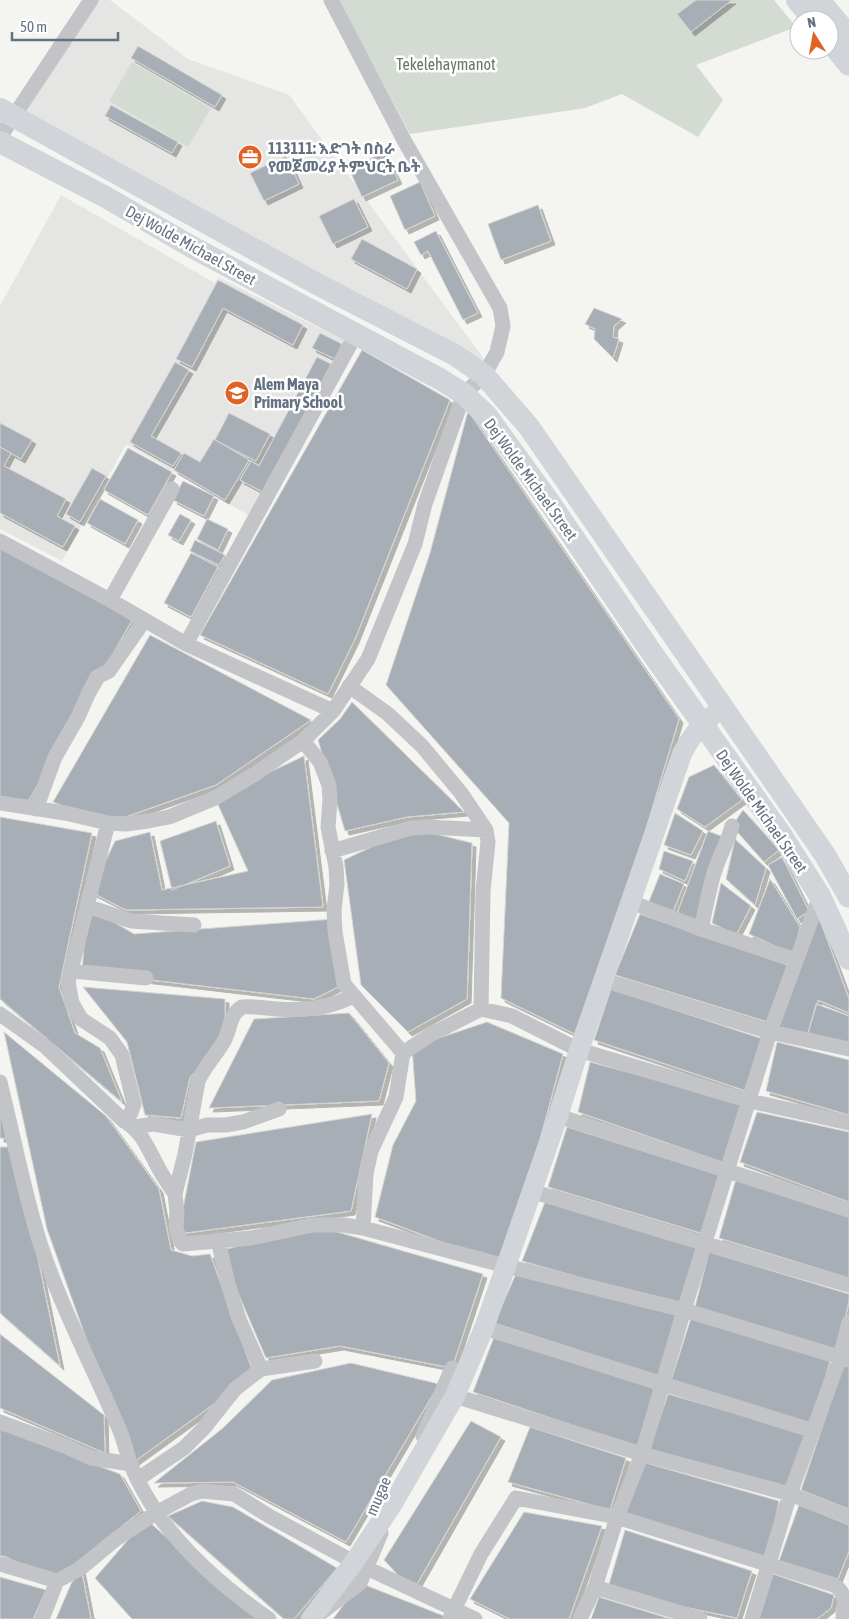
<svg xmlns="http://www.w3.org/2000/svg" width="849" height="1619" viewBox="0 0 849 1619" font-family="'Asap Condensed','Noto Sans Ethiopic',sans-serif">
<defs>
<filter id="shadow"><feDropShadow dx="4" dy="4" stdDeviation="0" flood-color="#0004"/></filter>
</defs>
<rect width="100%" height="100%" fill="#f4f4f0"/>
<path fill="#e5e6e4" d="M 97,0 L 110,0 L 188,59 L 289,95 L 487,363 L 24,115 Z
M 61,195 L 215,283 L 218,277 L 347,342 L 250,516 L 126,444 L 62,561 L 0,529 L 0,306 Z"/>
<path fill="#d4dbd2" d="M 340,0 L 774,0 L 796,27 L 696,65 L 723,100 L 698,137 L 622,94 L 585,108 L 410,134 L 339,1 Z
M 132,62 L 211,108 L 188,147 L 109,101 Z"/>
<path fill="#a8aeb5" stroke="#d5d6d3" filter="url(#shadow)" d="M 696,0 L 732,0 L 691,32 L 677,14 Z
M 138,46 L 222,95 L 215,107 L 131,58 Z
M 111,105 L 178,142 L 172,153 L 105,116 Z
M 384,152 L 398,180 L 362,197 L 349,169 Z
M 286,156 L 299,184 L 264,201 L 250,173 Z
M 420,182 L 435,216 L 405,230 L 390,196 Z
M 354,199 L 368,227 L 333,244 L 319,216 Z
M 538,205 L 551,241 L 501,260 L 488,224 Z
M 436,231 L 478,313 L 463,320 L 428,251 L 421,255 L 414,242 Z
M 362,239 L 417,269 L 407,289 L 351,259 Z
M 218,280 L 303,325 L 293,345 L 223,308 L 192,367 L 176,359 Z
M 594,308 L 622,319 L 614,326 L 613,337 L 619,339 L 613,358 L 594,339 L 595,329 L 585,324 Z
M 320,333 L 342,344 L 335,359 L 312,348 Z
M 362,350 L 450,400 L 355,639 L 328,694 L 200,635 Z
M 317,357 L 331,364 L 263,492 L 240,480 L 251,461 L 259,466 Z
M 175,362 L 189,370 L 151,436 L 181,453 L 173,466 L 130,442 Z
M 468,411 L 679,719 L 583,1038 L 501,998 L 509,823 L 386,685 L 430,553 Z
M 229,413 L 270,434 L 256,461 L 215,440 Z
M 0,423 L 32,440 L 21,459 L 0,447 Z
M 214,439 L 249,460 L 225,500 L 174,470 L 184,453 L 200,462 Z
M 0,447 L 11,453 L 4,466 L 66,499 L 57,516 L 75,526 L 63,547 L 0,513 Z
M 128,448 L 172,472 L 148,515 L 104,490 Z
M 92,468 L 106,476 L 80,522 L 66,514 Z
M 183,481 L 214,496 L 204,516 L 173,500 Z
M 100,499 L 138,520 L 125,544 L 87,523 Z
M 180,514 L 191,520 L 179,541 L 168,535 Z
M 207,519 L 228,529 L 218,550 L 197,539 Z
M 195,540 L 225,555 L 219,565 L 190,551 Z
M 0,542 L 135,615 L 25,807 L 0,799 Z
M 191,553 L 218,567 L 191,617 L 164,603 Z
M 150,635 L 311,720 L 216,785 L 108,823 L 53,802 Z
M 352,702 L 464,812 L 407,817 L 345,831 L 318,740 L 340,719 Z
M 304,756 L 323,907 L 126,910 L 91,892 L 115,841 L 150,832 L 162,890 L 248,871 L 215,798 Z
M 714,765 L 742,800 L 705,827 L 677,809 L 689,777 Z
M 743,810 L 779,850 L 764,862 L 732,826 Z
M 675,813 L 703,831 L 691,855 L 664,845 Z
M 0,817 L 92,833 L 59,987 L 75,1033 L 100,1048 L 122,1102 L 0,999 Z
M 216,821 L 230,866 L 172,890 L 160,841 Z
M 411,828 L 472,843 L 467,999 L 408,1032 L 361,985 L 344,860 Z
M 708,831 L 726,838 L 696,922 L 677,914 Z
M 735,839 L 766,868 L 755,905 L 726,879 Z
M 664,851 L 693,861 L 685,881 L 659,869 Z
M 782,857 L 809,911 L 797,919 L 768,865 Z
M 660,874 L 684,884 L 672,914 L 648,904 Z
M 770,879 L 800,927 L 793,954 L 749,934 Z
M 721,883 L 751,906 L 736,935 L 712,923 Z
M 87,906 L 134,934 L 334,919 L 344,984 L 314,999 L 82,972 Z
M 640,914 L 787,965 L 768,1022 L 615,975 Z
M 818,915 L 849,999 L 849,1013 L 818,1000 L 808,1033 L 778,1027 Z
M 83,987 L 225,999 L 225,1040 L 190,1077 L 181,1118 L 145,1115 L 127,1042 Z
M 611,989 L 763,1039 L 746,1091 L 594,1040 Z
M 816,1004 L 849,1016 L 849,1044 L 808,1033 Z
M 349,1013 L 389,1063 L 379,1101 L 209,1108 L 254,1019 Z
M 487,1022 L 563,1054 L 506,1266 L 375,1217 L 393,1145 L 416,1101 L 412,1047 Z
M 4,1032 L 106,1116 L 159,1189 L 171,1250 L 192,1256 L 210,1254 L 254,1375 L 131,1464 L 47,1229 Z
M 777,1042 L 849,1060 L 849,1115 L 766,1091 Z
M 590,1062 L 742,1103 L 725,1163 L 578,1112 Z
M 0,1101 L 13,1139 L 0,1138 Z
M 757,1112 L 849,1132 L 849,1202 L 740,1162 Z
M 372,1114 L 351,1211 L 178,1234 L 196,1142 Z
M 567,1127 L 722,1176 L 704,1234 L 548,1187 Z
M 0,1147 L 15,1147 L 60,1366 L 0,1313 Z
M 736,1179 L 849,1217 L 849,1278 L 719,1238 Z
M 545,1202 L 706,1244 L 681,1306 L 522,1261 Z
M 313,1225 L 483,1274 L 452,1368 L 340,1346 L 266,1358 L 220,1251 Z
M 709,1252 L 849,1294 L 849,1301 L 838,1351 L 695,1307 Z
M 516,1274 L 677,1315 L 659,1376 L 494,1323 Z
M 691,1318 L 830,1361 L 812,1424 L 671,1381 Z
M 0,1334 L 104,1415 L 105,1453 L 0,1408 Z
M 494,1337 L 655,1389 L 638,1447 L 473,1392 Z
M 351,1363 L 439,1384 L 346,1542 L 233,1482 L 154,1483 L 223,1428 L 272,1380 Z
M 844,1363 L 849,1365 L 849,1509 L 801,1490 Z
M 668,1394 L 807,1434 L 787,1488 L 649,1451 Z
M 471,1421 L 501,1437 L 413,1591 L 384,1560 Z
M 530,1427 L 626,1458 L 610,1510 L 508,1482 Z
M 0,1429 L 120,1474 L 141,1511 L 54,1580 L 4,1556 L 0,1556 Z
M 639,1461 L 779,1501 L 767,1557 L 617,1517 Z
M 202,1501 L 233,1507 L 337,1568 L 294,1619 L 284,1619 L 168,1516 Z
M 799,1505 L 849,1525 L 849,1551 L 838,1579 L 779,1561 Z
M 524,1512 L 602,1526 L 569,1619 L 510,1619 L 470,1599 Z
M 146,1519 L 257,1619 L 132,1619 L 95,1578 Z
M 625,1530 L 752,1571 L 737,1618 L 607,1591 Z
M 81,1568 L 91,1619 L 56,1619 L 71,1584 Z
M 773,1574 L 834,1595 L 831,1608 L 817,1619 L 759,1619 Z
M 0,1577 L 46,1590 L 33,1619 L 0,1619 Z
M 360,1583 L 444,1616 L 443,1619 L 333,1619 Z
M 599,1597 L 671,1619 L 591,1619 Z"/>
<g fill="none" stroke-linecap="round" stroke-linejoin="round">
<path stroke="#c2c4c8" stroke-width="15" d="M 0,137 L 91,0
M 0,541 L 110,600 L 186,644 L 333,711
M 110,600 L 172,489
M 186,644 L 356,334
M 349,686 L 388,714 L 422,746 L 461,793 L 486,830 L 488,842 L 483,891 L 481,1009
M 303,741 L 320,762 L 329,785 L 330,800 L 328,827 L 336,867 L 337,884 L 334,910 L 335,932 L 344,984 L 403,1053 L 396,1097 L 371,1151 L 366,1174 L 363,1228
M 0,803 L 65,813 L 108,823 L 126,824 L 148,821 L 169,817 L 215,798 L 255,774 L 303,741 L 333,711 L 368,659 L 415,544 L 425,504 L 464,394 L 484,375 L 497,352 L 503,326 L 500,308 L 405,142 L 331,0
M 36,809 L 55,757 L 78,717 L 89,692 L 97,677 L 109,671 L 144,621
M 108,823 L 68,982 L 72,1003 L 81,1019 L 110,1038 L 122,1055 L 134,1104 L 131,1113 L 124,1121
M 332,851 L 411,828 L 428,827 L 486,830
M 631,902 L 701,929 L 796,960
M 87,906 L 131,921 L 194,925
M 701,929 C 706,908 709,887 716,867 C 721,853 728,841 732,826
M 72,971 L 146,978
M 603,980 L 770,1032 L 849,1049
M 353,996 C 330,1008 303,1011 277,1009 C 266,1008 254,1006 242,1007 C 229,1015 231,1028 224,1041 C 216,1055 205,1066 198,1081 L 185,1154 L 175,1194 L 177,1212 L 176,1227 L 180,1241 L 183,1244 L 251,1238 L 313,1225 L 343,1225 L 363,1228 L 506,1266 L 684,1310 L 849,1360
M 0,1014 L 46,1047 L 124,1121 C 143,1132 148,1149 158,1167 C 163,1177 169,1185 175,1194
M 403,1053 L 430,1035 L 481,1009 L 512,1016 L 579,1050 L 750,1101 L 849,1123
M 0,1082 C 13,1134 23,1188 39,1240 C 59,1303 91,1363 117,1424 C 123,1436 126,1450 130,1463 C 137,1480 147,1498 157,1513 C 186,1555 227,1590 269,1619
M 558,1116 L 849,1210
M 134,1127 L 154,1124 L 189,1130 L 207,1125 L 226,1125 L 243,1122 L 279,1109
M 531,1191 L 706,1244 L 849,1285
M 218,1240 L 228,1284 L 239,1319 L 261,1369
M 484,1328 L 814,1431
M 455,1396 L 642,1454 L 790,1494 L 849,1517
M 0,1422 L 65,1446 L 91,1458 L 131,1464
M 423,1436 L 452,1368
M 138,1479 L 184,1448 L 204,1428 L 235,1389 L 261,1369 L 315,1361
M 0,1564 L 57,1581
M 595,1587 L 700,1619
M 322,1612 L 360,1583 L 381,1533
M 450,1618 L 481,1554 L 516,1498 L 617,1517 L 834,1585 C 848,1594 844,1605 843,1619
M 42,1619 L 57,1581 L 81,1568 L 116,1539 L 156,1513 L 191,1494 L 202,1491 L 234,1494 L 269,1516 L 354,1562 L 475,1619
M 580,1619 L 595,1587 L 617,1517 L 642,1454 L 684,1310 L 770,1032 L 820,896
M 752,1619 L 790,1494 L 840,1357 L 849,1322"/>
<path stroke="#d1d5da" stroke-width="20" d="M 311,1619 L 354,1562 L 392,1505 L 455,1396 L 484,1328 L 506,1266 L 558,1116 L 579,1050 L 682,754 C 693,732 704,722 723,707"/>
<path stroke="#d1d5da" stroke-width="22" d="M 797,0 L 813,20
M 819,0 L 849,36
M 829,40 L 849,65
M 0,109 L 317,284 L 455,355 L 484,375 L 529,427 L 825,855 L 849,897
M 0,142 L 102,195 L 192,247 L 440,379 L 464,394 L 487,416 L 550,503 L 652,653 L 780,833 L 820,896 L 849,959"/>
</g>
<defs>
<symbol id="office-disc" viewBox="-11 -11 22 22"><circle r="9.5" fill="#e06225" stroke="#fff"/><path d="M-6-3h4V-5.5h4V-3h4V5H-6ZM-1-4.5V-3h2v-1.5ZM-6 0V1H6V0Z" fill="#fff"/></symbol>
<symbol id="school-disc" viewBox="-11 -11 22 22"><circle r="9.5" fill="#e06225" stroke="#fff"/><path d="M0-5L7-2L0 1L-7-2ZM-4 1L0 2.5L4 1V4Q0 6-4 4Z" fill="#fff"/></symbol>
</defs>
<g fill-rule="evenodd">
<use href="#office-disc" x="236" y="143" width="28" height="28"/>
<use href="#school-disc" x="223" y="379" width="28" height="28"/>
</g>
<g text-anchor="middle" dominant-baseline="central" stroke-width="5" stroke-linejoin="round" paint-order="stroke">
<g font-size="16" fill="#657862" stroke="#fff">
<text x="446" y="64">Tekelehaymanot</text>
</g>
<g font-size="16" font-weight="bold" fill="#647181" stroke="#fff" text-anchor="start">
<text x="268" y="148">113111: እድገት በስራ<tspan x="268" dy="18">የመጀመሪያ ትምህርት ቤት</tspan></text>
<text x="254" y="384">Alem Maya<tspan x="254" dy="18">Primary School</tspan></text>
</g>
<g font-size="16" fill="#647181" stroke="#fff">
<text transform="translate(191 245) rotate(29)">Dej Wolde Michael Street</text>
<text transform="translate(531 479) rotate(54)">Dej Wolde Michael Street</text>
<text transform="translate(762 811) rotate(55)">Dej Wolde Michael Street</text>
<text transform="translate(378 1496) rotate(-67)">mugae</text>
</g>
</g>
<g transform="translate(814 35) rotate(349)"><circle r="24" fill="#ffffff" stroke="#c1c6cd"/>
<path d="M0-4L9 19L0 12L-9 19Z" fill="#e06225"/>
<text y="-8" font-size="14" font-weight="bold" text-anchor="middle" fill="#647181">N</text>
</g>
<path d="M12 32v8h106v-8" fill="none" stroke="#647181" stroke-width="2.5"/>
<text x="20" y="32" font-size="15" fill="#647181" stroke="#ffffff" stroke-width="4" paint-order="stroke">50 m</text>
</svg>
